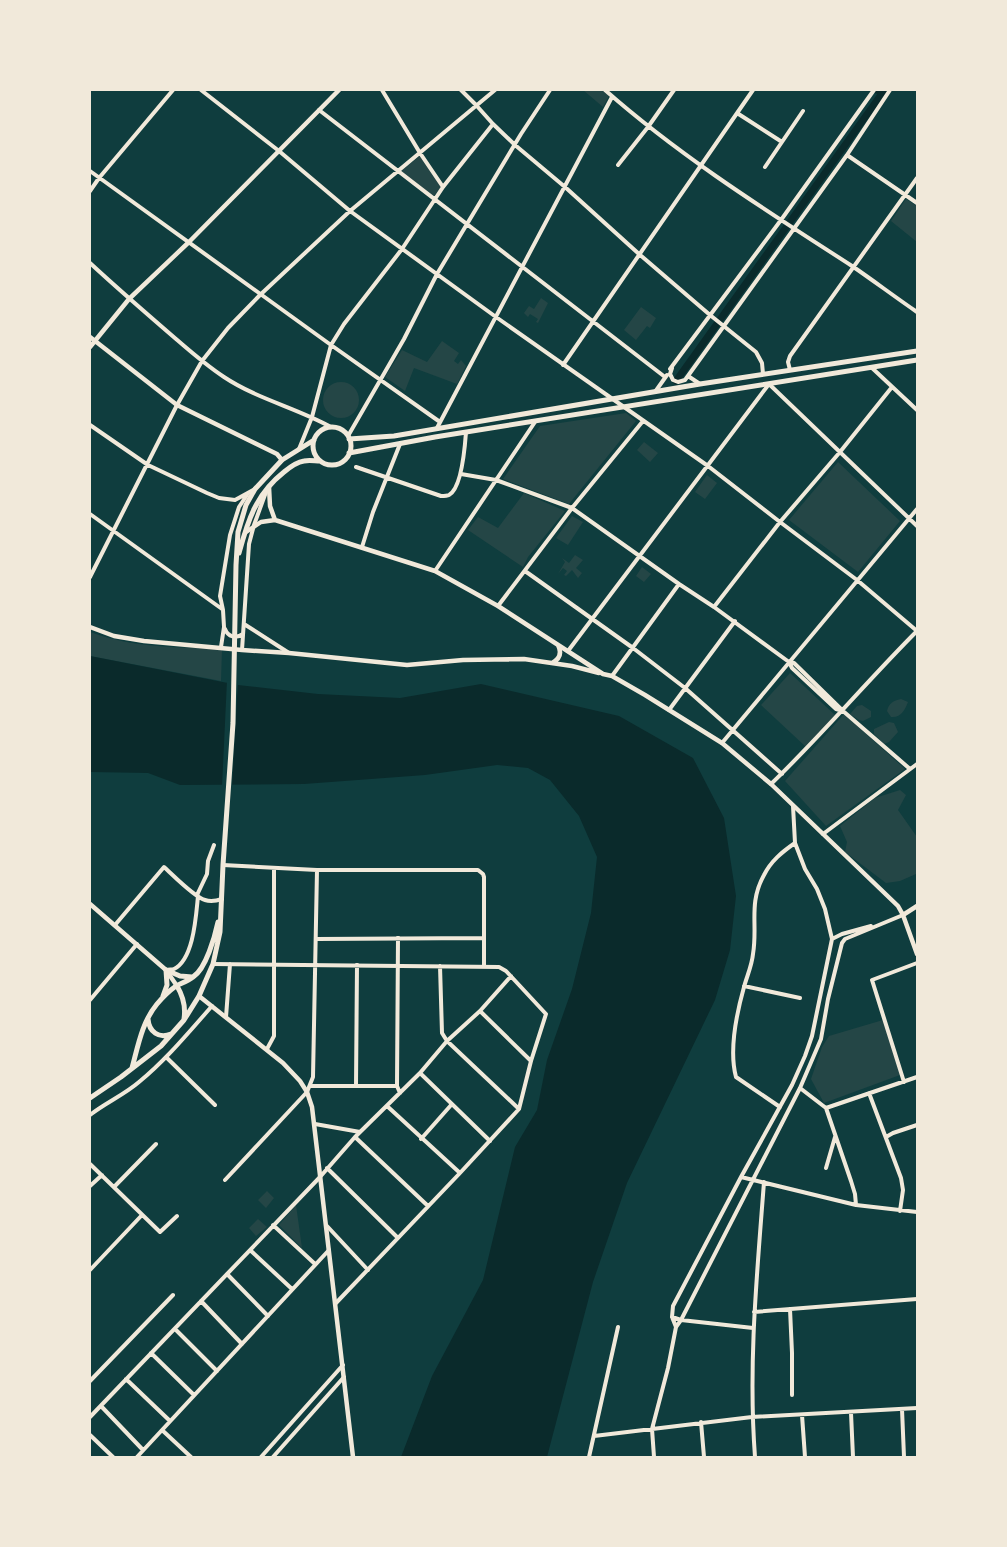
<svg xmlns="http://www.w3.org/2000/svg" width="1007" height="1547" viewBox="0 0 1007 1547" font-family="'DejaVu Sans',sans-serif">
<rect width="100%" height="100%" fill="#0f3d3e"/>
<path fill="#244646" d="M 583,90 L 602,90 L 609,96 L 603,107 Z
M 420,156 L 441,187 L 433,197 L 401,171 Z
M 906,199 L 917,206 L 917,242 L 891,221 Z
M 541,298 L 548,303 L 538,323 L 536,322 L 538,319 L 530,314 L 528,317 L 524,313 L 529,306 L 534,309 Z
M 641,307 L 656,318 L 650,328 L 647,326 L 636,340 L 624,330 Z
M 442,341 L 459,353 L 454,361 L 458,364 L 461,360 L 466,366 L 457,384 L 414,368 L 405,391 L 385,377 L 402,350 L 427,362 Z
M323 400a18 18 0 1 1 36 0a18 18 0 1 1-36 0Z
M 626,413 L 636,421 L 569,504 L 503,479 L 540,426 Z
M 644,442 L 658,453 L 650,462 L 637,450 Z
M 838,462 L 900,521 L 858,572 L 789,520 Z
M 707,475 L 717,483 L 705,499 L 695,492 Z
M 524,493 L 565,511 L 528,557 L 523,567 L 468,530 L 478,517 L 498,528 Z
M 572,516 L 583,522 L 568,545 L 556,538 Z
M 575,555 L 583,560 L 576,568 L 582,573 L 578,578 L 572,570 L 566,576 L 564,575 L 567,571 L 563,568 L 558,574 L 565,562 L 562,558 L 569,563 Z
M 642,567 L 651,574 L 644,582 L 636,576 Z
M 90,632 C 134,648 176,647 222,649 L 221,681 L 90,656 Z
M 790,673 L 835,715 L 806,747 L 761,705 Z
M 901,699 L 908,702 C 905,710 901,718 891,717 L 887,711 C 889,703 893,701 901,699 Z
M 862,705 L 871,711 L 871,717 L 863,721 L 859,720 L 850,714 L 857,706 Z
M 844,714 L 905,769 L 826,826 L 785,781 Z
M 889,722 L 894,723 L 898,732 L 889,742 L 884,744 L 874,734 L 874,729 Z
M 900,790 L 906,795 L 898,810 L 917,837 L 916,874 L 900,881 L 886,883 L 845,852 L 847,842 L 840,826 L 875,798 Z
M 883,1020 L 900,1075 L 824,1103 L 811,1079 L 822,1047 L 829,1036 Z
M 267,1191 L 274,1198 L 266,1208 L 258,1200 Z
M 296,1205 L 302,1248 L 279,1225 Z
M 258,1219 L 267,1227 L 256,1236 L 249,1228 Z"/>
<path fill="#0a2a2b" d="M 90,656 L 238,685 L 318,694 L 400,698 L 481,684 L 619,716 L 693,758 L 724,818 L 736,896 L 730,950 L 715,1000 L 627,1183 L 593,1282 L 547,1457 L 401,1457 L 432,1376 L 483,1280 L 515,1147 L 537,1110 L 547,1060 L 572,989 L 591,913 L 597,857 L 579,816 L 550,780 L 528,768 L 497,765 L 425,775 L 304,784 L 180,785 L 148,773 L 90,772 Z"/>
<path fill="#0f3d3e" d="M 227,680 L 238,682 L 232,787 L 222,787 Z"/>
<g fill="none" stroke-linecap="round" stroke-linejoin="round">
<path stroke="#0a2a2b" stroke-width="7" d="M 676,381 L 883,92 L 876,90"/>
<path stroke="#f1e9da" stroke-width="4" d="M 201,90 L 279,151 L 350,211 L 496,317 L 708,466 L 780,522 L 857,580 L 917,631
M 382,90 L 420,153 L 443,187
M 461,90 L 476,105 L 493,124 L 515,145 L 565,187 L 639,254 L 710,315 L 756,352 L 762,363 L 763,374
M 605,90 C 681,157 767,211 852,266 C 874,281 895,297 917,312
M 319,110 L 665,377
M 737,113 L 782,142
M 847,155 L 917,203
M 618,165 L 648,127 L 674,90
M 765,167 L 803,111
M 90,171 L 331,345 L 440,422
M 90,191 L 99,178 L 173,90
M 90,263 C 118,289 147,314 176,339 C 191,352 207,366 224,377 C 257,399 297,408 331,427
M 563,365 L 753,90
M 871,367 L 917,410
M 672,368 L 670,374 L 673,380 L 678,382 L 685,380 L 847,155 L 890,90
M 670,369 L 781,220 L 874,90
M 790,370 L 788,362 L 790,356 L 917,178
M 688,376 L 700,384
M 655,392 L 667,375
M 90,425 L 148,465 L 207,493 L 219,498 L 235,500 L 255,489
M 437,428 L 612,97
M 348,436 L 404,339 L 437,274 L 521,134 L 550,90
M 299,449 L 312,417 L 331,345 L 344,324 L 402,249 L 443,187 L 493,124
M 356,467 L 441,496 C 444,496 447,496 449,495 C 462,488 465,446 466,432
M 461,474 L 496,480 L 572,508 L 679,584 L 714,607 L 789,662 L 792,668 L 836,709 L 843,711
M 90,514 L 222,609
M 362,547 L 373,512 L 400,444
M 435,571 L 535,422
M 525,571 L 633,648 L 685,688 L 782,774
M 90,577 L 177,405 L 202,361 L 228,328 L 260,295 L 350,211 L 495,90
M 498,606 L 572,508 L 643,421
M 714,607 L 780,522 L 840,452 L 892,387
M 244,624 L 289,653
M 225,629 C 228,637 236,639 243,634
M 221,647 L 224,627 L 223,610 L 220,596 L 230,535 L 239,507 L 247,495
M 242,650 L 249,544 L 254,525 L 266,492
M 568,651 L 769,384 L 917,526
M 789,662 L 794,663 L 843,711 L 910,769
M 612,676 L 679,584
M 669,710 L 735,621
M 722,743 L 917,509
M 771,784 C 822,735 867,681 917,631
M 793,806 L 795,843 L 805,869 L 817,889 L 825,909 L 832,939
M 823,834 L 917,764
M 223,865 L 317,870 L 478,870 L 483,874 L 484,877 L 484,966
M 197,895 L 207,874 L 208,861 L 214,845
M 115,925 L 164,867 C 173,875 194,897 205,900 C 211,902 216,901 222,899
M 317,939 L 483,938
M 213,964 L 499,967 L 506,971 L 546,1014 L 531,1061 L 519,1109 L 460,1173 L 336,1303
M 440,966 L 442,1033 L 447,1041 L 519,1109
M 166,970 C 169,969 172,970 174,969 C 194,959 196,915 198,896
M 744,986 L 800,998
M 90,1000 L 137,944
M 480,1011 L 531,1061
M 226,1017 L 230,964
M 267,1049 L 274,1036 L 274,868
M 166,1057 L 215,1105
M 420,1073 L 490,1141
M 904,1082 L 872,980 L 917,963
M 311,1086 L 397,1086 L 400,1093
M 356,1086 L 357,965
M 397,1086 L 398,938
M 800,1088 L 826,1108 L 851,1181 L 855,1194 L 856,1205
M 869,1093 L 901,1178 L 903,1190 L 900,1211
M 387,1106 L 460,1173
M 780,1107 L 736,1077 C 729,1051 737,1012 744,987 C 747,976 752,965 753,954 C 758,925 748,904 764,875 C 771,861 782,852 795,843
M 826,1108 L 917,1077
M 90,1115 C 105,1103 124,1095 139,1082 C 166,1060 189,1032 212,1006
M 315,1124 L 360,1132
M 355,1137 L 428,1206
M 886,1137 L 893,1133 L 917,1125
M 421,1139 L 452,1104
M 90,1164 L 160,1232 L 177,1216
M 327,1168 L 398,1238
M 826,1168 L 835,1137
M 741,1177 L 856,1205 L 917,1212
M 225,1180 L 307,1092 L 313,1077 L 317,870
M 90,1186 L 102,1175
M 114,1187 L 156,1144
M 273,1225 L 315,1264
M 327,1226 L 368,1270
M 250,1250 L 292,1289
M 90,1270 L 142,1215
M 227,1274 L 268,1316
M 201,1301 L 242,1344
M 790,1309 L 792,1353 L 792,1395
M 754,1312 L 917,1299
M 672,1317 L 681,1320 L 753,1328
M 676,1327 L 672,1317 L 673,1306 L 741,1177 L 792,1085 L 805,1056 L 812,1036 L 832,939 L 842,934 L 871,926
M 175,1329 L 217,1371
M 151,1353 L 194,1395
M 126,1379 L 170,1421
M 90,1381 L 173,1295
M 101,1406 L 143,1450
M 902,1409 L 904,1457
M 851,1413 L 853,1457
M 802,1415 L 805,1457
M 90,1417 L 320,1177 L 355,1137 L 420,1073 L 447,1041 L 480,1011 L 511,976
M 701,1422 L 704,1457
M 162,1430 L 191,1457
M 90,1435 L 113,1457
M 594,1436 L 752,1417 L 917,1408
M 137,1457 L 329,1250
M 261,1457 L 343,1365
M 273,1457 L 344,1377
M 589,1457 L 618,1327
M 654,1457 L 652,1429 L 668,1368 L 676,1327 L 681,1320 L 800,1088 L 821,1039 L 828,999 L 842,943 L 845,939 L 903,915
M 755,1457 C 748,1365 757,1274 764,1182"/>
<path stroke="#f1e9da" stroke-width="4.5" d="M 90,337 L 177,405 L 277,454 L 282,460
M 90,347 L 129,299 L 189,242 L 339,90
M 269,487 L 270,506 L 275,520
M 246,532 L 261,522 L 275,520 L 435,571 L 498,606 L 603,674 L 612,676 L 645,695 L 722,743 L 771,784 L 898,906 L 903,915 L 917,954
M 90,627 L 114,636 L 144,641 L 242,650 L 289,653 L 407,665 L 463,660 L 524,659 L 572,666 L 599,673
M 552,663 C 560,659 562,653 558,645
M 90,904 L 166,970 L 177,986
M 903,915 L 917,906
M 199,996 L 283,1063 L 300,1081 L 307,1092 L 312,1107 L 353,1457"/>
<path stroke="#f1e9da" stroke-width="5" d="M313 446a19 19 0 1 1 38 0a19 19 0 1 1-38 0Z
M 349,439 L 394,436 L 700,384 L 917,351
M 349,453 L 435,437 L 917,360
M 239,553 C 248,520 256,494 284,472 C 290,467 297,462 304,461 C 309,460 315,461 320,461
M 166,970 L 180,976 L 192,977
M 177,986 C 183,996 186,1006 184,1019
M 163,996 L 167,985 L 166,970
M 148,1019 C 149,1032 159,1039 171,1034
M 132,1068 C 138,1046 142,1022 157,1004 C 162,998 169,991 176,986 C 182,983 188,981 193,977 C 206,969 215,936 218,922
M 90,1098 L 121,1077 L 161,1046 L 184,1020 L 199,996 L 213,964 L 220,932 L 223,865 L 233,723 L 236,565 L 238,532 L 246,505 L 255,489 L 282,460 L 314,440"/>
</g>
<rect width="1007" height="1547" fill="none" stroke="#f1e9da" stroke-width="182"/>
</svg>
